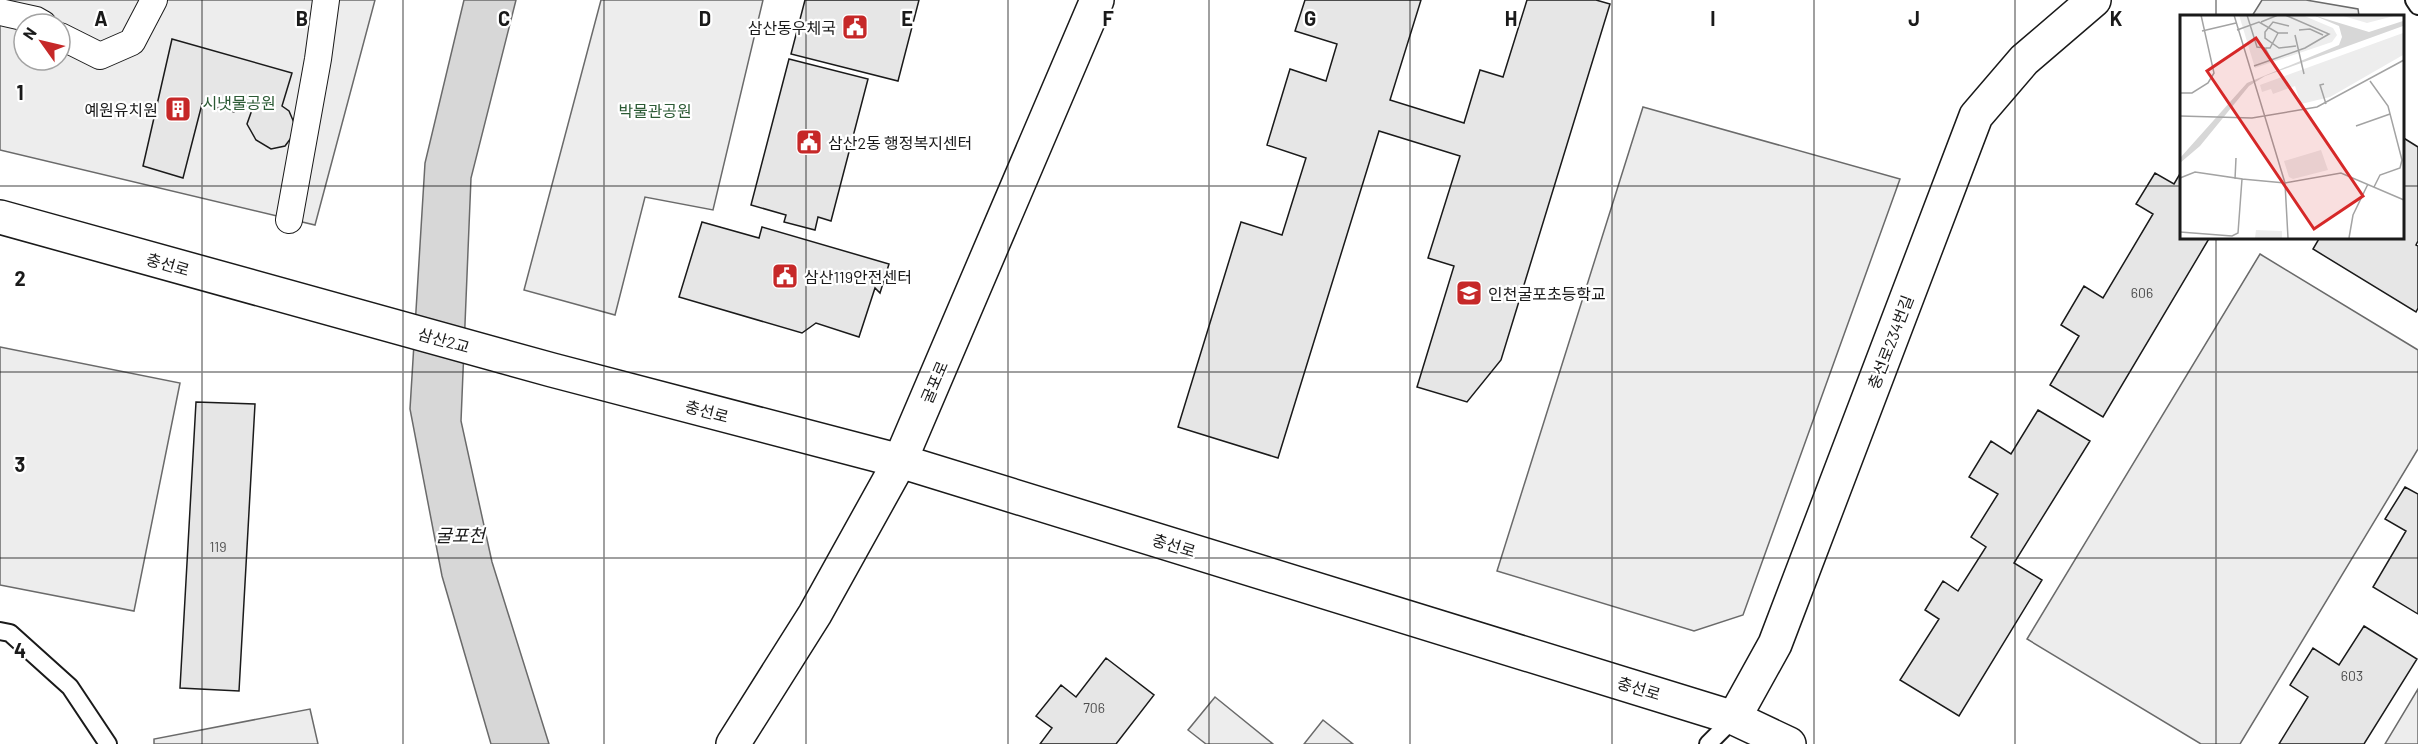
<svg xmlns="http://www.w3.org/2000/svg" width="2418" height="744" viewBox="0 0 2418 744" font-family="Barlow,'Noto Sans KR',sans-serif">
<rect width="100%" height="100%" fill="#fff"/>
<path fill="#ededed" stroke="#6a6a6a" stroke-width="1.5" fill-rule="evenodd" d="M 0,0 L 375,0 L 315,225 L 0,150 ZM 24,24 L 60,24 L 60,60 L 24,60 Z
M 601,0 L 763,0 L 713,210 L 645,197 L 615,315 L 524,290 Z
M 2262,0 L 2306,0 L 2358,9 L 2359,16 L 2252,16 Z
M 1643,107 L 1900,179 L 1743,615 L 1694,631 L 1497,571 Z
M 2260,254 L 2418,350 L 2418,449 L 2240,744 L 2201,744 L 2027,639 Z
M 0,347 L 180,383 L 134,611 L 0,585 Z
M 2418,689 L 2418,744 L 2385,744 Z
M 1215,697 L 1273,744 L 1206,744 L 1188,730 Z
M 310,709 L 318,744 L 154,744 L 154,739 Z
M 1323,720 L 1353,744 L 1304,744 Z"/>
<path fill="#d7d7d7" stroke="#6a6a6a" stroke-width="1.5" d="M 464,0 L 516,0 L 471,178 L 461,421 L 492,562 L 549,744 L 491,744 L 442,576 L 410,409 L 425,163 Z"/>
<path fill="#e6e6e6" stroke="#1a1a1a" stroke-width="1.5" d="M 805,0 L 919,0 L 898,81 L 791,54 Z
M 1305,0 L 1421,0 L 1390,100 L 1464,123 L 1480,70 L 1503,77 L 1527,0 L 1596,0 L 1610,4 L 1501,360 L 1467,402 L 1417,387 L 1454,266 L 1428,258 L 1460,156 L 1379,131 L 1278,458 L 1178,427 L 1241,222 L 1282,235 L 1306,158 L 1267,145 L 1290,69 L 1326,81 L 1337,44 L 1295,31 Z
M 172,39 L 292,73 L 282,106 L 289,111 L 295,125 L 294,134 L 285,146 L 271,149 L 256,140 L 247,124 L 253,107 L 238,104 L 234,112 L 202,104 L 183,178 L 143,166 Z
M 789,59 L 868,79 L 831,221 L 818,217 L 815,230 L 784,222 L 786,215 L 751,205 Z
M 2402,137 L 2418,147 L 2418,241 L 2416,245 L 2418,246 L 2418,308 L 2416,312 L 2313,249 L 2320,237 L 2402,237 Z
M 2181,172 L 2181,237 L 2210,237 L 2103,417 L 2050,385 L 2079,336 L 2061,325 L 2084,286 L 2103,298 L 2153,214 L 2136,204 L 2155,173 L 2174,184 Z
M 702,222 L 759,238 L 762,227 L 889,264 L 880,293 L 875,288 L 859,337 L 816,323 L 802,333 L 679,297 Z
M 196,402 L 255,404 L 239,691 L 180,688 Z
M 2038,410 L 2090,441 L 2014,563 L 2042,580 L 1959,716 L 1900,680 L 1939,619 L 1925,610 L 1943,581 L 1958,591 L 1986,547 L 1971,537 L 1998,494 L 1969,477 L 1991,441 L 2011,454 Z
M 2405,487 L 2418,494 L 2418,614 L 2373,587 L 2406,531 L 2385,519 Z
M 2364,626 L 2417,659 L 2364,744 L 2279,744 L 2308,697 L 2290,685 L 2313,648 L 2339,665 Z
M 1106,658 L 1154,695 L 1116,744 L 1040,744 L 1052,728 L 1036,716 L 1061,685 L 1076,697 Z"/>
<g fill="none" stroke-linecap="round" stroke-linejoin="round">
<defs>
<path id="service" d="M 2414,0 L 2418,6
M 0,631 L 10,633 L 70,687 L 108,744
M 1708,744 L 1734,718"/>
<path id="pedestrian" d="M 0,12 L 36,20 L 43,24
M 60,36 L 100,56 L 132,42 L 154,0
M 289,220 L 318,59 L 326,0"/>
<path id="minor" d="M 1734,718 L 1775,644 L 1976,116 L 2024,60 L 2094,0"/>
<path id="tertiary" d="M 0,217 L 552,370 L 900,461 L 1734,718 L 1789,744
M 733,744 L 815,614 L 900,461 L 1097,0"/>
</defs>
<use href="#service" stroke="#1a1a1a" stroke-width="20"/>
<use href="#pedestrian" stroke="#1a1a1a" stroke-width="28"/>
<use href="#minor" stroke="#1a1a1a" stroke-width="36"/>
<use href="#tertiary" stroke="#1a1a1a" stroke-width="36"/>
<use href="#service" stroke="#fff" stroke-width="16"/>
<use href="#pedestrian" stroke="#fff" stroke-width="26"/>
<use href="#minor" stroke="#fff" stroke-width="33"/>
<use href="#tertiary" stroke="#fff" stroke-width="33"/>
</g>
<path fill="none" stroke="#1a1a1a" stroke-width="1.5" stroke-opacity="0.55" d="M 202,0 L 202,744M 403,0 L 403,744M 604,0 L 604,744M 806,0 L 806,744M 1008,0 L 1008,744M 1209,0 L 1209,744M 1410,0 L 1410,744M 1612,0 L 1612,744M 1814,0 L 1814,744M 2015,0 L 2015,744M 2216,0 L 2216,16M 0,186 L 2181,186M 2402,186 L 2418,186M 2216,237 L 2216,744M 0,372 L 2418,372M 0,558 L 2418,558"/>
<defs>
<symbol id="civic-square" viewBox="-11 -11 22 22"><rect x="-9" y="-9" width="18" height="18" rx="4" fill="#c62828" stroke="#fff"/><path d="M-.6-6.5H3V-4.5H.6V-3L4-1V1h2V6H-6V1h2V-1L-.6-3ZM-1.2 2.5V6h2.4V2.5Z" fill="#fff"/></symbol>
<symbol id="building-square" viewBox="-11 -11 22 22"><rect x="-9" y="-9" width="18" height="18" rx="4" fill="#c62828" stroke="#fff"/><path d="M-4-6H4V6H1V3H-1V6H-4ZM-2.5-4.3h1.7v1.8h-1.7ZM.8-4.3h1.7v1.8H.8ZM-2.5-1h1.7V.8h-1.7ZM.8-1h1.7V.8H.8Z" fill="#fff"/></symbol>
<symbol id="school-square" viewBox="-11 -11 22 22"><rect x="-9" y="-9" width="18" height="18" rx="4" fill="#c62828" stroke="#fff"/><path d="M0-5L7-2L0 1L-7-2ZM-4 1L0 2.5L4 1V4Q0 6-4 4Z" fill="#fff"/></symbol>
</defs>
<g fill-rule="evenodd">
<use href="#civic-square" x="840" y="12" width="30" height="30"/>
<use href="#building-square" x="163" y="94" width="30" height="30"/>
<use href="#civic-square" x="794" y="127" width="30" height="30"/>
<use href="#civic-square" x="770" y="261" width="30" height="30"/>
<use href="#school-square" x="1454" y="278" width="30" height="30"/>
</g>
<g text-anchor="middle" dominant-baseline="central" stroke-width="4.5" stroke-linejoin="round" paint-order="stroke">
<g font-size="14" fill="#4d4d4d">
<text x="2142" y="292">606</text>
<text x="218" y="546">119</text>
<text x="2352" y="675">603</text>
<text x="1094" y="707">706</text>
</g>
<g font-size="16" fill="#1a1a1a" stroke="#fff" text-anchor="start">
<text x="836" y="27" text-anchor="end">삼산동우체국</text>
<text x="158" y="109" text-anchor="end">예원유치원</text>
<text x="828" y="142">삼산2동 행정복지센터</text>
<text x="804" y="276">삼산119안전센터</text>
<text x="1488" y="293">인천굴포초등학교</text>
</g>
<g font-size="16" fill="#2b5a34" stroke="#fff">
<text x="239" y="102">시냇물공원</text>
<text x="655" y="110">박물관공원</text>
</g>
<g font-size="16" fill="#1a1a1a" stroke="#fff">
<text transform="translate(168 264) rotate(16)">충선로</text>
<text transform="translate(444 340) rotate(16)">삼산2교</text>
<text transform="translate(1890 342) rotate(-69)">충선로234번길</text>
<text transform="translate(934 382) rotate(-67)">굴포로</text>
<text transform="translate(707 411) rotate(15)">충선로</text>
<text transform="translate(1174 545) rotate(17)">충선로</text>
<text transform="translate(1639 688) rotate(17)">충선로</text>
</g>
<g font-size="18" font-style="italic" fill="#1a1a1a" stroke="#fff">
<text x="460" y="535">굴포천</text>
</g>
</g>
<g transform="translate(2180 15)">
<rect width="224" height="224" fill="#fff"/>
<path d="M 59,0 L 122,0 L 153,13 L 157,20 L 152,27 L 75,53 ZM 160,0 L 214,0 L 214,1 L 187,8 ZM 223,18 L 223,40 L 150,82 L 121,89 L 115,71 L 93,79 L 91,74 L 82,77 L 80,70 ZM 141,135 L 148,155 L 113,164 L 109,162 L 104,146 ZM 76,215 L 102,216 L 102,223 L 75,223 Z" fill="#ededed"/>
<path d="M 133,0 L 189,17 L 223,6 L 223,11 L 85,61 L 69,71 L 20,131 L 0,148 L 0,143 L 67,68 L 159,30 L 162,22 L 159,11 Z" fill="#d7d7d7"/>
<path fill="none" stroke="#a3a3a3" stroke-width="1.5" d="M 54,0 L 105,168 L 108,223M 67,0 L 77,32 L 85,33 L 91,44M 81,7 L 98,0M 109,11 L 93,7 L 85,17 L 85,23 L 99,33 L 116,31M 57,15 L 79,7 L 98,18 L 108,18M 119,15 L 130,14 L 143,20M 22,16 L 56,8M 115,20 L 124,59M 86,33 L 90,33 L 98,18M 74,51 L 125,33 L 149,19 L 105,0M 190,66 L 208,91 L 222,145 L 220,153 L 200,160 L 194,172M 144,69 L 140,70 L 146,89M 0,78 L 12,78 L 28,68 L 34,58 L 21,0M 0,101 L 72,103 L 137,92 L 224,45M 176,111 L 210,99M 0,163 L 15,157 L 62,164 L 58,218 L 52,221 L 0,217M 55,164 L 56,143M 62,164 L 105,168 L 161,158 L 224,185M 169,223 L 173,200 L 188,169"/>
<path fill="#d62828" fill-opacity="0.15" stroke="#d62828" stroke-width="3" d="M 76,23 L 183,181 L 134,214 L 27,56 Z"/>
<rect width="224" height="224" fill="none" stroke="#1a1a1a" stroke-width="3"/>
</g>
<g font-size="20" text-anchor="middle" font-weight="bold" fill="#1a1a1a" stroke="#fff" stroke-width="4.5" stroke-linejoin="round" paint-order="stroke">
<text x="101" y="26">A</text>
<text x="302" y="26">B</text>
<text x="504" y="26">C</text>
<text x="705" y="26">D</text>
<text x="907" y="26">E</text>
<text x="1108" y="26">F</text>
<text x="1310" y="26">G</text>
<text x="1511" y="26">H</text>
<text x="1713" y="26">I</text>
<text x="1914" y="26">J</text>
<text x="2116" y="26">K</text>
<text x="20" y="100">1</text>
<text x="20" y="286">2</text>
<text x="20" y="472">3</text>
<text x="20" y="658">4</text>
</g>
<g transform="translate(42 42) rotate(304)"><circle r="28" fill="#ffffff" stroke="#a3a3a3" stroke-width="1.5"/>
<path d="M0-4.5L10 22L0 15L-10 22Z" fill="#c62828"/>
<text y="-9" font-size="16" font-weight="bold" text-anchor="middle" fill="#1a1a1a">N</text>
</g>
</svg>
